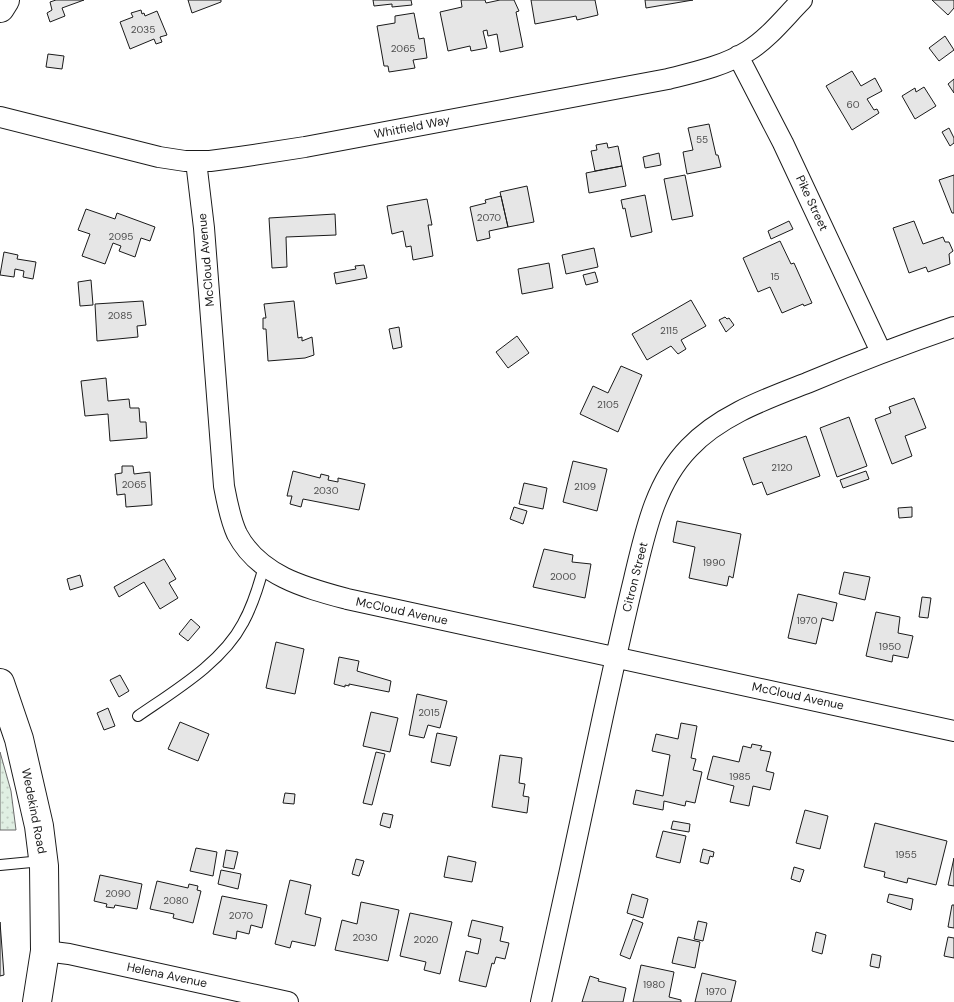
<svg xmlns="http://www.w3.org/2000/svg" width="954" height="1002" viewBox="0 0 954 1002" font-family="'DM Sans',sans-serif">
<defs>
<pattern id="grass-dots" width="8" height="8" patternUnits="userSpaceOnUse" patternTransform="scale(1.25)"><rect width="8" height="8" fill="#e0efe3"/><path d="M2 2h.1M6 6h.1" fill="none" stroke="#c0ccc2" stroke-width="1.8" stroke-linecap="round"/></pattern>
</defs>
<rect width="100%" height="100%" fill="#fff"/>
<path fill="url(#grass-dots)" stroke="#6a6a6a" d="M 0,752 L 11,791 L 16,830 L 0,830 Z"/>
<path fill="#e6e6e6" stroke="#1a1a1a" d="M 56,0 L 84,0 L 62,8 L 65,16 L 50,22 L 47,13 L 52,10 L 50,2 Z
M 188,0 L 221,0 L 221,2 L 192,13 Z
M 373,0 L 411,0 L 412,5 L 392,7 L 392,4 L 374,6 Z
M 461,0 L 485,0 L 486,3 L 500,0 L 514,0 L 519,11 L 516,12 L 523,47 L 500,52 L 497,34 L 488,36 L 487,30 L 483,31 L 487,48 L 471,51 L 470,46 L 448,51 L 440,12 L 462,7 Z
M 531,0 L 595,0 L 598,15 L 577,20 L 576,16 L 535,24 Z
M 645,0 L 693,0 L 646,8 Z
M 932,0 L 954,0 L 954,8 L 948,15 Z
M 141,10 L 142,14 L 144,13 L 145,16 L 157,11 L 167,35 L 160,37 L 162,42 L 156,44 L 154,39 L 130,49 L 120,22 L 133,17 L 131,13 Z
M 414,13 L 419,39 L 424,38 L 427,58 L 413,60 L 415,68 L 389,72 L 388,66 L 384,66 L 377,26 L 395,23 L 395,16 Z
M 945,36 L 954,50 L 939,61 L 929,48 Z
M 48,54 L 64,56 L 62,69 L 46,67 Z
M 852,71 L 861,86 L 875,78 L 882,91 L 867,99 L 874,110 L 877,109 L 879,113 L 852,130 L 826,86 Z
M 954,79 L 954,93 L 948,84 Z
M 924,87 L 936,106 L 915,119 L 902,96 L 915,88 L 916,92 Z
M 709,124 L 716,155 L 718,155 L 721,167 L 687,174 L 683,152 L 693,150 L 688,128 Z
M 949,128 L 954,138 L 954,143 L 950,146 L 942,132 Z
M 607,143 L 608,148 L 618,146 L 622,166 L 595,171 L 591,151 L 597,150 L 596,145 Z
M 659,153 L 661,165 L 645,168 L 643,157 Z
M 622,166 L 626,186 L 589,193 L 586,173 Z
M 685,175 L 693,216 L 672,220 L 664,179 Z
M 954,175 L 954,213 L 952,213 L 939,180 Z
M 527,186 L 534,222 L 508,227 L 500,192 Z
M 645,195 L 652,232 L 631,237 L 625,208 L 623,209 L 621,200 Z
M 501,196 L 508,227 L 489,231 L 490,238 L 477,241 L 470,207 L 486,203 L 485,200 Z
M 427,199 L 432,225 L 428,225 L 433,256 L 413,260 L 411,246 L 406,247 L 403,231 L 392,234 L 387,206 Z
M 86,209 L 115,219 L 117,213 L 155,227 L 150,241 L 141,238 L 135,257 L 119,251 L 121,246 L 113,243 L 105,264 L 82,256 L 90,234 L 78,230 Z
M 335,214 L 336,235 L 286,237 L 287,267 L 272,268 L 269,218 Z
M 789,221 L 793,229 L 771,239 L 768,231 Z
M 914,221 L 923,244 L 943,237 L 945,242 L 949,242 L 953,251 L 949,254 L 950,264 L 928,272 L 926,267 L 909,273 L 893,228 Z
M 780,241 L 791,264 L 794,263 L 812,303 L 804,306 L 803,304 L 782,313 L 770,287 L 758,292 L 743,258 Z
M 594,248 L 598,267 L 566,274 L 562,255 Z
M 4,252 L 18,255 L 17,259 L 36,262 L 33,279 L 23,277 L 24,271 L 15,269 L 14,277 L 0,275 Z
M 549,263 L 553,288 L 522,294 L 518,269 Z
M 364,265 L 367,278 L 336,284 L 334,273 L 356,269 L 355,266 Z
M 595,272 L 598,282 L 586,285 L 583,275 Z
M 91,280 L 93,305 L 80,306 L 78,282 Z
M 691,300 L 706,326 L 681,340 L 686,349 L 678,354 L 671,346 L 647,360 L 632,334 Z
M 143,301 L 146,325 L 137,326 L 138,337 L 97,341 L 95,304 Z
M 294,301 L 298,338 L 302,337 L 302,341 L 312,337 L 314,355 L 305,358 L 268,361 L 266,329 L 263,329 L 263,318 L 266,318 L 264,304 Z
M 725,317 L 727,319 L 729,318 L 734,325 L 726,332 L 719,320 Z
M 399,327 L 402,347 L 393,349 L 389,329 Z
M 517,336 L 529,353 L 508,368 L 496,352 Z
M 621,366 L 642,375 L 618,432 L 580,414 L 593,386 L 608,393 Z
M 106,378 L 108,401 L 129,399 L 130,408 L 139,408 L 140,422 L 146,422 L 147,438 L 110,441 L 108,414 L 85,416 L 81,381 Z
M 914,398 L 926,428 L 905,436 L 912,456 L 892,464 L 875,419 L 891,413 L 889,407 Z
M 849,417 L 867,466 L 837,477 L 820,428 Z
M 806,436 L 820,476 L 767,495 L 762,482 L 753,485 L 743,458 Z
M 573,461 L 607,469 L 597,511 L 563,502 Z
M 122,466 L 133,466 L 134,474 L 150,472 L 152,505 L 126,507 L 125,494 L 117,495 L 115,474 L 122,473 Z
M 293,471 L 320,478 L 321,474 L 329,476 L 328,480 L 338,482 L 338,478 L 365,484 L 359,510 L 303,499 L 301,507 L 290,504 L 292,496 L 287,496 Z
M 866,471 L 869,479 L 843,488 L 840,480 Z
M 524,483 L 547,488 L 543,509 L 519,504 Z
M 514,507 L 527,511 L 523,524 L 510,519 Z
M 912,507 L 912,517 L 899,518 L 898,508 Z
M 677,521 L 741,534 L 733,578 L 729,576 L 727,586 L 689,578 L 695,547 L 673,542 Z
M 544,549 L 573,555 L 572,562 L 591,564 L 585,598 L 533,587 Z
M 164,559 L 176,579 L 169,583 L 178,598 L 160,609 L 144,582 L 119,597 L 114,587 Z
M 844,572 L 870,577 L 865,600 L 839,594 Z
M 80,575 L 83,586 L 70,590 L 67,579 Z
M 798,594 L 837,603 L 833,621 L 822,618 L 816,644 L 788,638 Z
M 922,597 L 931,598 L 928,618 L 919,617 Z
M 876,612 L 900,617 L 898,633 L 913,636 L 908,658 L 893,655 L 892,662 L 866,656 Z
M 191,619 L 200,627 L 188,641 L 179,634 Z
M 276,642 L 304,649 L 295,694 L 266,688 Z
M 339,657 L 359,661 L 357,671 L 391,681 L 389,692 L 349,684 L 349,686 L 345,685 L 345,687 L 334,684 Z
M 120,675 L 129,691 L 119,697 L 110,680 Z
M 417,694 L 447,701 L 440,728 L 428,725 L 424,738 L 409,735 Z
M 108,708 L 115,726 L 104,730 L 97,713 Z
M 371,712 L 398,718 L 390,752 L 363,746 Z
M 180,722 L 209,734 L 198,761 L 168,749 Z
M 681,723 L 697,726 L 691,758 L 696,759 L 693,770 L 702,772 L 695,803 L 686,801 L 685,806 L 664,801 L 663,810 L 633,804 L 636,790 L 663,796 L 670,755 L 652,751 L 656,734 L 678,739 Z
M 437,733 L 457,737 L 450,766 L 431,762 Z
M 752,744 L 762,746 L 760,750 L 771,752 L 766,771 L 774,773 L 770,790 L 753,786 L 749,806 L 730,802 L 734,786 L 707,779 L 713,756 L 739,762 L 743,746 L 751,748 Z
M 376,752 L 385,754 L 372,805 L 363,803 Z
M 500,755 L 522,758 L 519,783 L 525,784 L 523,796 L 529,797 L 527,813 L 492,807 Z
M 285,793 L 295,794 L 294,804 L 283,803 Z
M 805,810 L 828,816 L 820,849 L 796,843 Z
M 383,813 L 393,815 L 390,828 L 380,825 Z
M 673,821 L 690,824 L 689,832 L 671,829 Z
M 875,823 L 947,841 L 936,885 L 908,878 L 907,883 L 884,877 L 885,872 L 864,867 Z
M 663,831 L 686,836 L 680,863 L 656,857 Z
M 196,848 L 217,852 L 213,876 L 190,871 Z
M 703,849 L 714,852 L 713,857 L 710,856 L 708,864 L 700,862 Z
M 226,850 L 238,852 L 234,869 L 223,867 Z
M 448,856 L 476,862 L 472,882 L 444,877 Z
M 954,858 L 954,886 L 948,885 Z
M 356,859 L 364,861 L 359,876 L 352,874 Z
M 794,867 L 804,870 L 800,882 L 791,879 Z
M 221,870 L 241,874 L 238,889 L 218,884 Z
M 100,875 L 142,884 L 137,909 L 115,905 L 114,908 L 106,907 L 107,904 L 94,901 Z
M 290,880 L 311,885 L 305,914 L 321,918 L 315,946 L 292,941 L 290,948 L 275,944 Z
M 157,881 L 188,888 L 189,884 L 198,886 L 197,890 L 201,891 L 193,923 L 173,918 L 174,914 L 150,909 Z
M 632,894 L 648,899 L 643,918 L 627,913 Z
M 889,894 L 913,899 L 911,910 L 887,902 Z
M 222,896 L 267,905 L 262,928 L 251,925 L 249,934 L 237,931 L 236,939 L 213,934 Z
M 361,902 L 399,910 L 388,961 L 335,950 L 342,920 L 357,924 Z
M 952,905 L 954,905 L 954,928 L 948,927 Z
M 410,913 L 452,922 L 440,974 L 424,970 L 426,962 L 400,956 Z
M 633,919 L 643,923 L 630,959 L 620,955 Z
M 472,920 L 503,927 L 500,941 L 509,943 L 505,959 L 496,957 L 494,964 L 492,963 L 486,987 L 459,981 L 466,951 L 478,954 L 481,939 L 468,936 Z
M 698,921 L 707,923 L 703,941 L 694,939 Z
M 0,922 L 4,975 L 0,976 Z
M 816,932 L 826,935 L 822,954 L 812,951 Z
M 678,937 L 700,942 L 695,968 L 672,963 Z
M 948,937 L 954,938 L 954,958 L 944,956 Z
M 872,954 L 881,956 L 879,968 L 870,966 Z
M 641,965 L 674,972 L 669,997 L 681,1000 L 681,1002 L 633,1002 Z
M 702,973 L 736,981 L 731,1002 L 695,1002 Z
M 590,976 L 599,979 L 598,981 L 626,988 L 623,1002 L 582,1002 Z"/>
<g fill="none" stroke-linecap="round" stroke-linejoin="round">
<defs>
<path id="lane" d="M 138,716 C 174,691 222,663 243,623 C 253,605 259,585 264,566
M 0,865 L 42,861"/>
<path id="street" d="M 738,56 L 783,143 L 881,352
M 0,117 L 159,157 L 185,161 L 210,161 L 240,157 L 305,147 L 668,79 C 696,72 724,66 748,51 C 769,38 785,17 802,0
M 196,161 L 204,228 L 224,486 C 227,502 230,519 237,534 C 259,576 306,588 347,599 L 954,731
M 45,951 L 69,954 L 288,1002
M 541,1002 C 562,907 583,811 603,716 C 613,670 623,624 634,579 C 645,533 655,483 689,448 C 720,415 766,399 807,383 C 855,363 904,344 954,327"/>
<path id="secondary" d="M 0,8 L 5,0
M 0,683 L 19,739 L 39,826 L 44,866 L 45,951 L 37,1002"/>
</defs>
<use href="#lane" stroke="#1a1a1a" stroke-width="12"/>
<use href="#street" stroke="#1a1a1a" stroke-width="22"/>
<use href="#secondary" stroke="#1a1a1a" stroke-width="30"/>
<use href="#lane" stroke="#fff" stroke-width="10"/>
<use href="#street" stroke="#fff" stroke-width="20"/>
<use href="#secondary" stroke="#fff" stroke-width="28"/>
</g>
<g text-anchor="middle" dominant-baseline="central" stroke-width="4" stroke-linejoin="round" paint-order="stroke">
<g font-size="10" fill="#4d4d4d">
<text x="143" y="29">2035</text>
<text x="403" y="48">2065</text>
<text x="853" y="104">60</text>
<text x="702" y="139">55</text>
<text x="489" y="217">2070</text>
<text x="121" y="236">2095</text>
<text x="775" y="276">15</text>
<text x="120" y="315">2085</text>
<text x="669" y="330">2115</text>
<text x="608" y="404">2105</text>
<text x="782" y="467">2120</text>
<text x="134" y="484">2065</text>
<text x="585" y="486">2109</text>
<text x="326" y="490">2030</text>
<text x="714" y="562">1990</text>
<text x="563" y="576">2000</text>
<text x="807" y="620">1970</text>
<text x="890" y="646">1950</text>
<text x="429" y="712">2015</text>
<text x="740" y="776">1985</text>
<text x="906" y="854">1955</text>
<text x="118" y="893">2090</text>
<text x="176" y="900">2080</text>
<text x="241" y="915">2070</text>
<text x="365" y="937">2030</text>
<text x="426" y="939">2020</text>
<text x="654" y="984">1980</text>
<text x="716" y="991">1970</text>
</g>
<g font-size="12" fill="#1a1a1a" stroke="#fff">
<text transform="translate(412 127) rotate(-11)">Whitfield Way</text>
<text transform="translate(812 203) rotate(65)">Pike Street</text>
<text transform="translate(206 260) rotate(-95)">McCloud Avenue</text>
<text transform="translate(635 577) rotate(-76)">Citron Street</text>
<text transform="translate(402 611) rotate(12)">McCloud Avenue</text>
<text transform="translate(798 696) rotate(12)">McCloud Avenue</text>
<text transform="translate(34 811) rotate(79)">Wedekind Road</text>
<text transform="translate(167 975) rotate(12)">Helena Avenue</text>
</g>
</g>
</svg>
